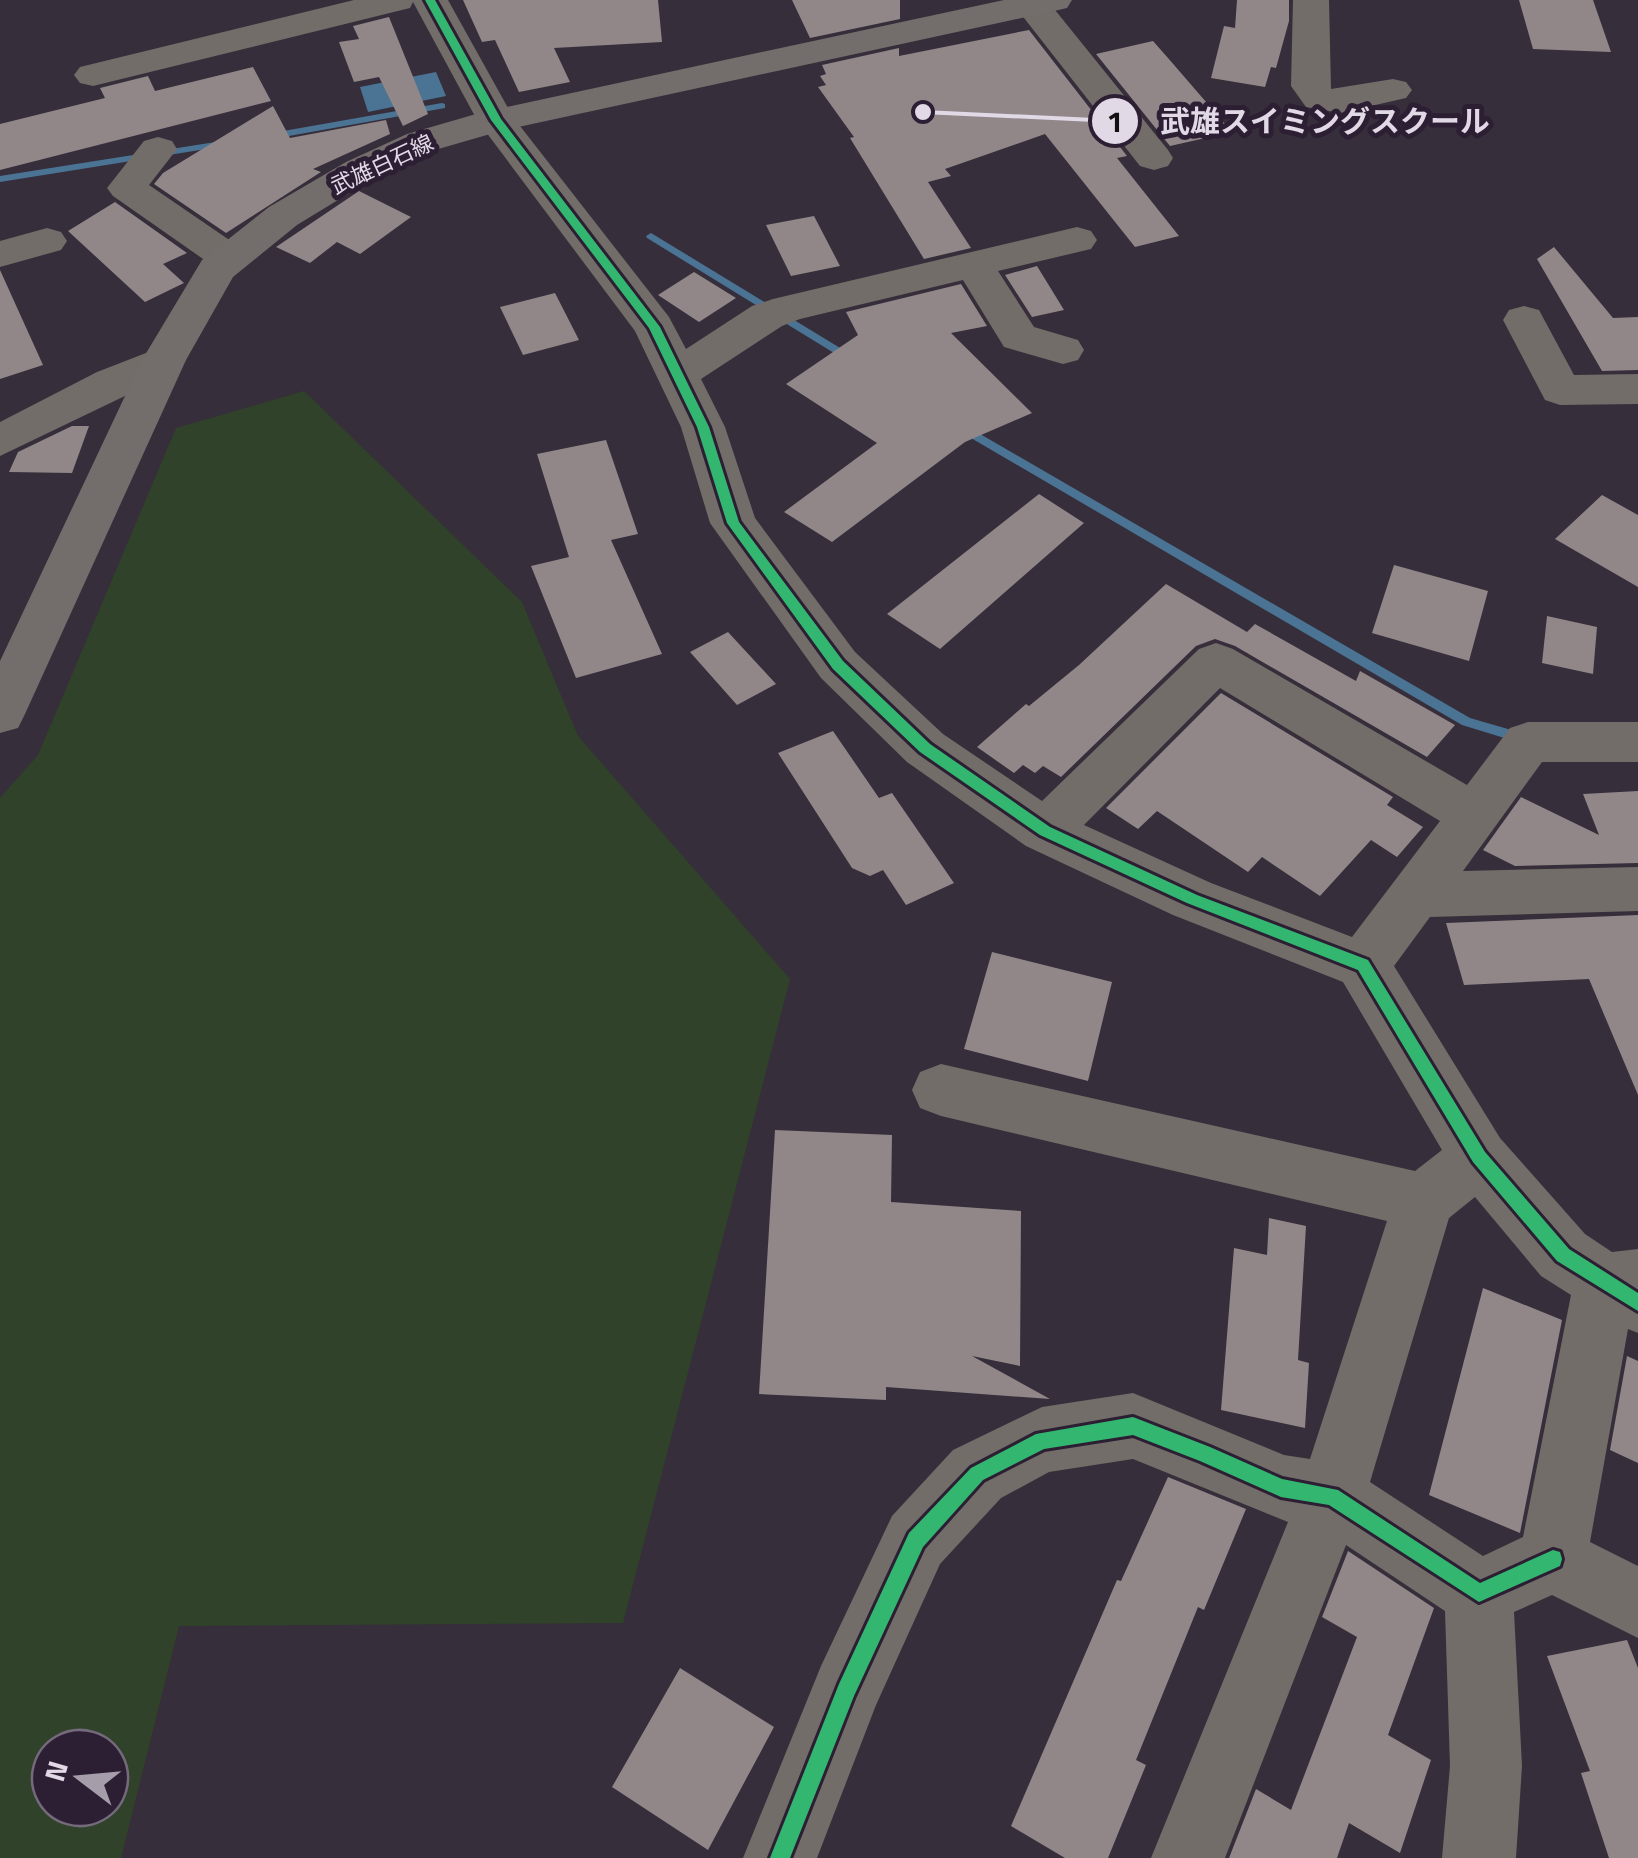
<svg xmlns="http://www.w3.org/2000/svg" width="1638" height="1858" viewBox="0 0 1638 1858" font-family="'Titillium Web','Noto Sans JP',sans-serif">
<rect width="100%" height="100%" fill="#362e3a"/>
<path fill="#30422a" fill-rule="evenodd" d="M 304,391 L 522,602 L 578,736 L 790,979 L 623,1623 L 179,1626 L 121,1858 L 0,1858 L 0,798 L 38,755 L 176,428 ZM 50,1748 L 110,1748 L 110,1808 L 50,1808 Z"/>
<path fill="#4b7394" d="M 436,72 L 446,96 L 368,112 L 360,87 Z"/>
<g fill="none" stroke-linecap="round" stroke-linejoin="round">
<path fill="#4b7394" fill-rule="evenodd" d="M 442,103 L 445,104 L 445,108 L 272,139 L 267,136 L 272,133 Z
M 222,141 L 227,144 L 225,146 L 0,182 L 0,176 Z
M 651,233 L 855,357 L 856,359 L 855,361 L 847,361 L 647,238 L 646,236 Z
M 963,424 L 1470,718 L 1529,735 L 1530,739 L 1529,743 L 1524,744 L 1462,725 L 959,431 L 957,428 Z"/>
</g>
<path fill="#918789" d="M 463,0 L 658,0 L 662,42 L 554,48 L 570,82 L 519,92 L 495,40 L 482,42 Z
M 792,0 L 900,0 L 900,19 L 810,38 Z
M 1237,0 L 1289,0 L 1289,21 L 1276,68 L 1271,67 L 1265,87 L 1211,78 L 1224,26 L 1235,28 Z
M 1519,0 L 1593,0 L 1611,52 L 1533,49 Z
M 389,17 L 428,114 L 403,126 L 379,77 L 354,82 L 339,42 L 359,39 L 353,26 Z
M 1029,30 L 1127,156 L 1117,158 L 1179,236 L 1135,247 L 1045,134 L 945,169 L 951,176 L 928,182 L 971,248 L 924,259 L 850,138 L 854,137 L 818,87 L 826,85 L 820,76 L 826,74 L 822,65 L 899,48 L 899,56 Z
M 1153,41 L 1168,58 L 1232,132 L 1170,146 L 1096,54 Z
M 253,67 L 271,101 L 0,170 L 0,124 L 105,98 L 100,88 L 148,76 L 155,91 Z
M 273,106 L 290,138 L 386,120 L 390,134 L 313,169 L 321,172 L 226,233 L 154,184 L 163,173 Z
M 359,191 L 411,217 L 360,254 L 337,242 L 310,263 L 276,247 Z
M 115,202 L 187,253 L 163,264 L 184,283 L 145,302 L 68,231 Z
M 814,216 L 840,266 L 791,276 L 766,225 Z
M 1554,247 L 1613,318 L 1638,317 L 1638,370 L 1602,371 L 1537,259 Z
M 1037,266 L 1064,310 L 1032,317 L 1005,275 Z
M 0,270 L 43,365 L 0,379 Z
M 694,272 L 736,298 L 699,322 L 658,295 Z
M 961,284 L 987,326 L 951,333 L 1032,413 L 965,442 L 832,542 L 784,512 L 877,443 L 786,384 L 858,335 L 846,312 Z
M 555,293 L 579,340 L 523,355 L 500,307 Z
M 72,426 L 89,426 L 72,473 L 9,472 L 18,452 Z
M 606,440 L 638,534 L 611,540 L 662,654 L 576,678 L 531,566 L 569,557 L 537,454 Z
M 1039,494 L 1084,523 L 940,649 L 887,614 Z
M 1602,495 L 1638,515 L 1638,587 L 1555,539 Z
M 1394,565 L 1488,591 L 1469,661 L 1372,633 Z
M 1166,584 L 1247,632 L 1255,624 L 1356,681 L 1360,671 L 1455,725 L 1427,757 L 1235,646 L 1215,639 L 1196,646 L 1061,777 L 1043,766 L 1035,773 L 1023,765 L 1014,773 L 977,747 L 1026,704 L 1029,706 L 1079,665 Z
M 1547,616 L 1597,627 L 1593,674 L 1542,663 Z
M 728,632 L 776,684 L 737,705 L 690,652 Z
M 1221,693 L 1393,797 L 1387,805 L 1423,827 L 1397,857 L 1371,840 L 1320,896 L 1262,857 L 1248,872 L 1157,811 L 1138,829 L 1106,808 Z
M 833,731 L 879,798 L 892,793 L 954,883 L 906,905 L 883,870 L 870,876 L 852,868 L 778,753 Z
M 1638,791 L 1638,863 L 1515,866 L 1483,850 L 1521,797 L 1599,835 L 1583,794 Z
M 1638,915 L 1638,1095 L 1589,979 L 1464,985 L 1446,923 Z
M 992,952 L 1112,982 L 1088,1081 L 964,1049 Z
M 775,1130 L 892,1135 L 891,1202 L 1021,1211 L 1020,1366 L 972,1356 L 1050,1399 L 886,1387 L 886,1400 L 759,1394 Z
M 1269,1218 L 1306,1226 L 1298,1360 L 1309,1363 L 1305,1428 L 1221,1410 L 1234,1248 L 1267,1255 Z
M 1483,1288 L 1562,1320 L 1520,1533 L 1429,1495 Z
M 1627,1356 L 1638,1361 L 1638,1463 L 1610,1450 Z
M 1168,1477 L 1246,1509 L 1204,1610 L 1198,1607 L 1136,1760 L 1146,1765 L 1108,1858 L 1065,1858 L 1011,1826 L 1117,1580 L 1121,1581 Z
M 1348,1551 L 1434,1608 L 1388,1735 L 1431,1760 L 1400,1853 L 1349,1823 L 1337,1858 L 1229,1858 L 1256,1789 L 1291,1810 L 1357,1637 L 1322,1617 Z
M 1627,1640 L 1638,1668 L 1638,1858 L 1609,1858 L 1581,1773 L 1590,1771 L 1547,1656 Z
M 680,1668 L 774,1727 L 708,1850 L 612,1787 Z"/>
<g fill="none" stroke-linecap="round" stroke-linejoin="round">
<path fill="#726d68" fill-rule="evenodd" d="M 354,0 L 448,0 L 513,117 L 669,317 L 686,349 L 752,306 L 773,299 L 1077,227 L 1091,231 L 1097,240 L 1091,249 L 998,271 L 1034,327 L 1078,340 L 1084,350 L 1078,360 L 1063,364 L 1004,347 L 963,280 L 800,319 L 782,326 L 701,379 L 725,427 L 755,518 L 855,652 L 943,734 L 1042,801 L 1199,649 L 1216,643 L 1233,649 L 1467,785 L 1510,728 L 1528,722 L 1638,722 L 1638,762 L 1542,762 L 1463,871 L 1638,867 L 1638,911 L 1430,917 L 1394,966 L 1500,1138 L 1585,1234 L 1612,1252 L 1638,1249 L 1638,1333 L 1628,1329 L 1590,1542 L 1638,1566 L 1638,1638 L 1552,1595 L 1514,1612 L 1522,1766 L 1516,1858 L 1442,1858 L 1450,1766 L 1445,1611 L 1346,1545 L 1225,1858 L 1151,1858 L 1288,1522 L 1133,1459 L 1049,1472 L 1001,1498 L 940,1564 L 876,1705 L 817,1858 L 743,1858 L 821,1666 L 892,1516 L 953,1450 L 1042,1407 L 1133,1393 L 1284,1455 L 1310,1459 L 1387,1221 L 941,1116 L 920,1108 L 912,1090 L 920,1072 L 941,1064 L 1415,1171 L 1442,1150 L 1343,982 L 1173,915 L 1026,846 L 907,762 L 821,678 L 710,523 L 681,427 L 635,331 L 477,120 L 413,2 L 410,8 L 93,86 L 80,83 L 74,75 L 80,67 ZM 1220,688 L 1440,821 L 1352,937 L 1211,883 L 1084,825 ZM 1475,1197 L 1541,1276 L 1571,1295 L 1523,1537 L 1483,1556 L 1370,1482 L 1449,1218 Z
M 1010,0 L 1047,0 L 1168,150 L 1173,158 L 1168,166 L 1154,170 L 1140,166 Z
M 1293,0 L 1329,0 L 1331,89 L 1393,79 L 1406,82 L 1412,90 L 1406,98 L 1340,113 L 1306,107 L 1291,86 Z
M 158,137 L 172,141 L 177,149 L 149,185 L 244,250 L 250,259 L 244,268 L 230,272 L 216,268 L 113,196 L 107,188 L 144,141 Z
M 47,228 L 61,232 L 67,241 L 61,250 L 0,267 L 0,241 Z
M 1524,306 L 1539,310 L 1574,375 L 1638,374 L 1638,404 L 1560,405 L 1545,400 L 1503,320 L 1509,310 Z
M 164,346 L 179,350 L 186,360 L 179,370 L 0,456 L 0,422 L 97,372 Z"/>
<path fill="#736d6b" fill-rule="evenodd" d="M 1004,0 L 1072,0 L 1067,8 L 1054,11 L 504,130 L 435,150 L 374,178 L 297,225 L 233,277 L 186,360 L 25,714 L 18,728 L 0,733 L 0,661 L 142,360 L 202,260 L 269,207 L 346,162 L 407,134 L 483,112 Z"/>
<defs>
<path id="cycleway" d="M 425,0 L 435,0 L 501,119 L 660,327 L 709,427 L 739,522 L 843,661 L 930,744 L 1050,827 L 1197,895 L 1368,960 L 1485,1152 L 1569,1249 L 1638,1293 L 1638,1311 L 1557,1261 L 1473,1162 L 1358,970 L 1187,903 L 1040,835 L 920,752 L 833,669 L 727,523 L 697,427 L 649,328 L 491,120 Z
M 1133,1417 L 1210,1447 L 1282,1479 L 1338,1490 L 1480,1583 L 1553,1550 L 1560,1552 L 1562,1559 L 1560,1566 L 1479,1602 L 1329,1505 L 1281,1497 L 1200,1461 L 1133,1435 L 1044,1449 L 983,1480 L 923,1547 L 854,1696 L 790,1858 L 770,1858 L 839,1684 L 909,1533 L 971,1468 L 1036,1434 Z"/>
</defs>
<use href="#cycleway" stroke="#2c1f34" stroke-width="6"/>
<use href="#cycleway" fill="#33b770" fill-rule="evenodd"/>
</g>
<g text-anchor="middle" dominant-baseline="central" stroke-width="10" stroke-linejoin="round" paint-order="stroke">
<g font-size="22" fill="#e2d9e7" stroke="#2c1f34">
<text transform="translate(382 164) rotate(-25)">武雄白石線</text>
</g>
</g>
<path fill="none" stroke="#e2d9e7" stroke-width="4" d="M923 112L1115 121"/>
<g fill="#e2d9e7" stroke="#2c1f34" stroke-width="4">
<circle cx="923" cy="112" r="10"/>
<circle cx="1115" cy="121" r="25"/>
</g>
<g font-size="30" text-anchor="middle" font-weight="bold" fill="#111">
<text x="1115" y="132">1</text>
</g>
<g font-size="30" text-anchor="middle" font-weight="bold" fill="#e2d9e7" stroke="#2c1f34" stroke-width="10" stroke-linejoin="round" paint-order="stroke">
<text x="1325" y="132">武雄スイミングスクール</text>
</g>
<g transform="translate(80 1778) rotate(286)"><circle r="48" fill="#2c1f34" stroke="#75697c" stroke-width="2.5"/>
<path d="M0-8L18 38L0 25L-18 38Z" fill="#a69daa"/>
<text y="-15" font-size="28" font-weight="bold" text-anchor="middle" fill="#e2d9e7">N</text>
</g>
</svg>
